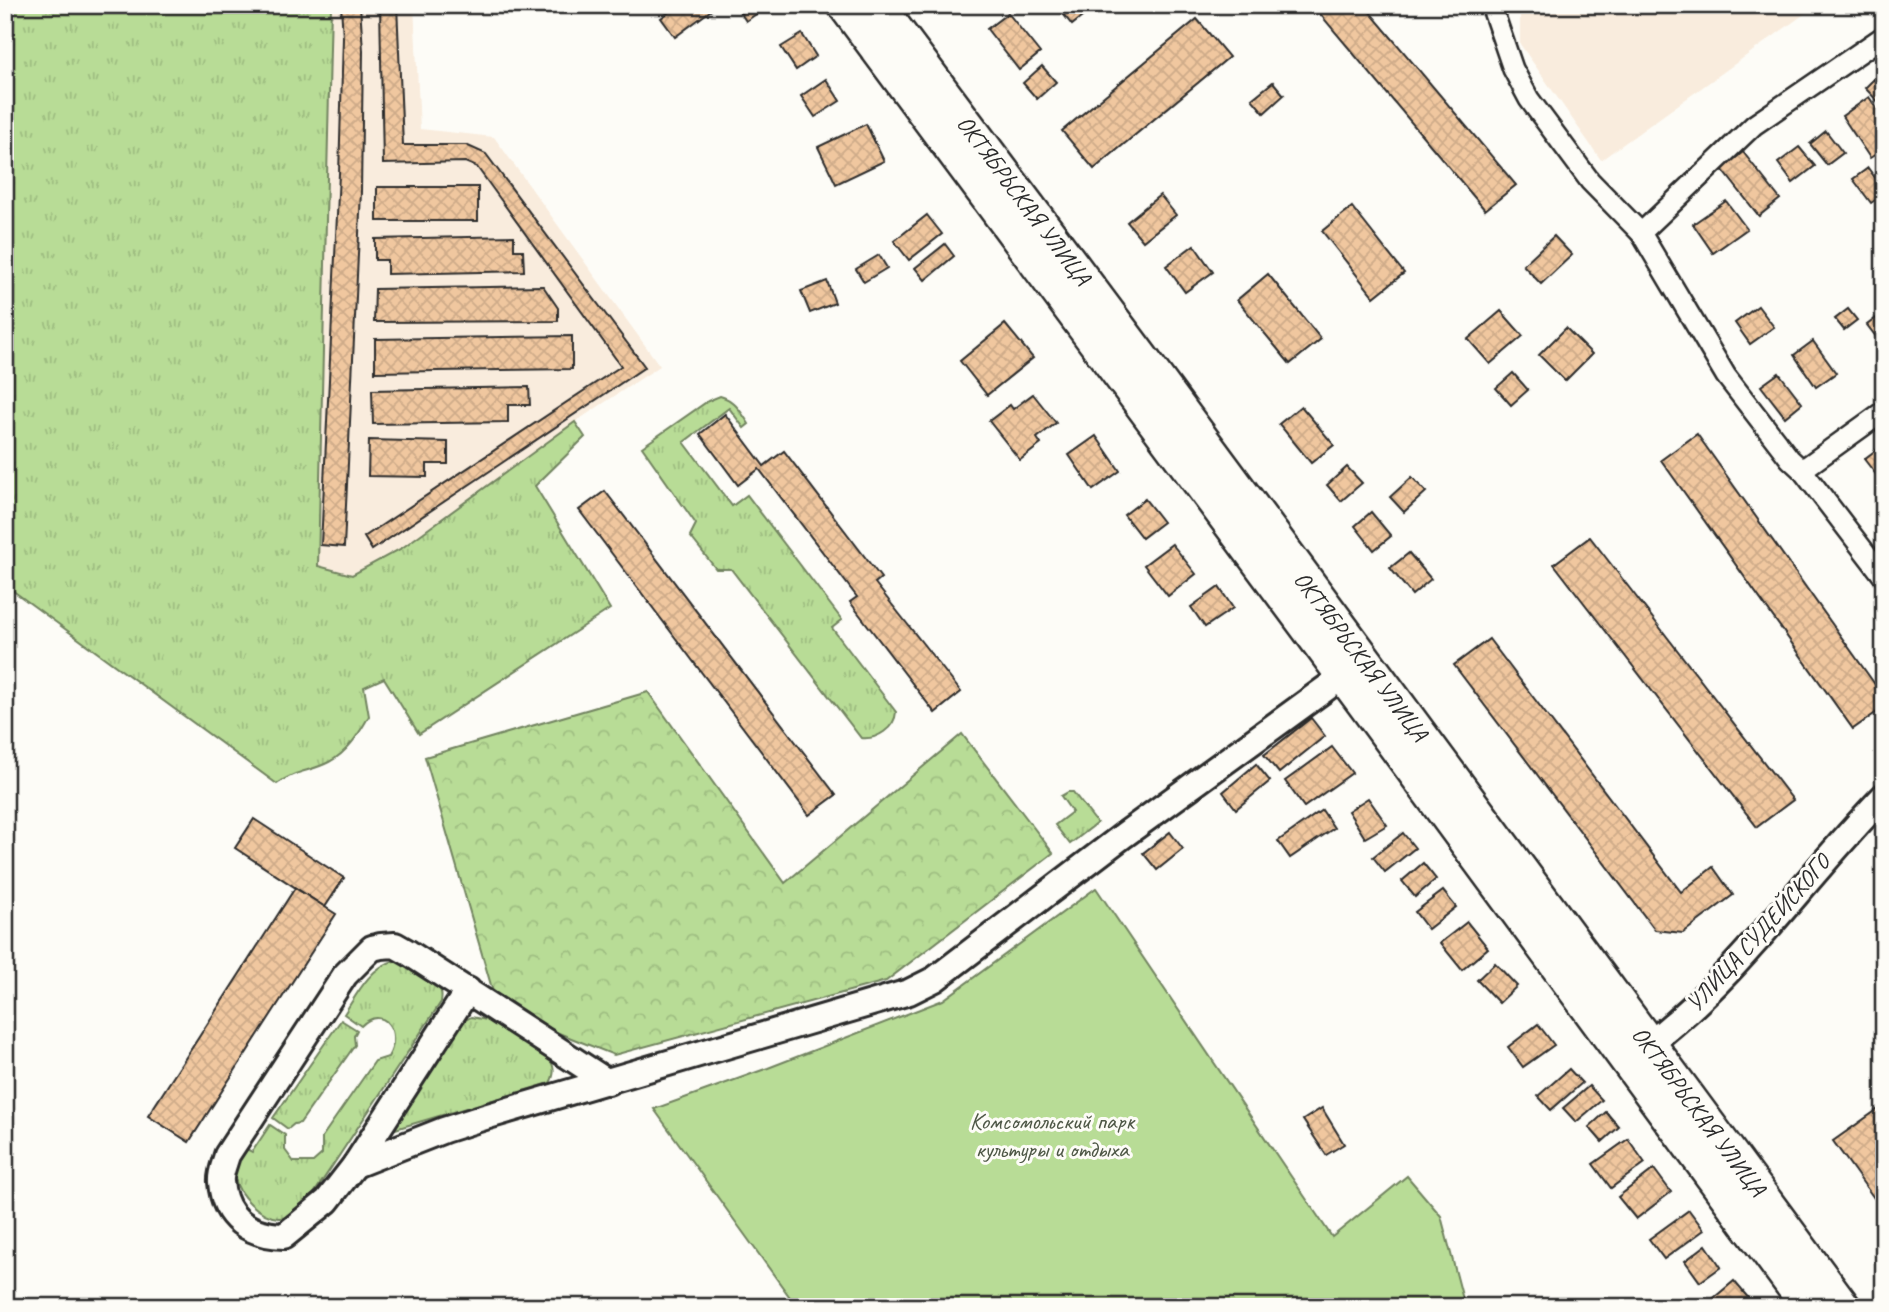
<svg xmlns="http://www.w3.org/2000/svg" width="1889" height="1312" font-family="Caveat,sans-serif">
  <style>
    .built { fill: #f9ecdd }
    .grass { fill: url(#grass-tufts); stroke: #728460; stroke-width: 2 }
    .forest { fill: url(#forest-crowns); stroke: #728460; stroke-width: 2 }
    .green { fill: #b8dc96; stroke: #728460; stroke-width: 2 }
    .building { fill: url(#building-cross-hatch); stroke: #2b2b2b; stroke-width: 2 }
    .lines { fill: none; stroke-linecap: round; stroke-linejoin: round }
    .minor-casing { stroke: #2b2b2b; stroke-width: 24 }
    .tertiary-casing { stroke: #2b2b2b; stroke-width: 30 }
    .primary-casing { stroke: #2b2b2b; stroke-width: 37 }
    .minor { stroke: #fdfcf7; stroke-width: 19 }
    .tertiary { stroke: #fdfcf7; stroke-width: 24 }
    .primary { stroke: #fdfcf7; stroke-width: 32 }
    .labels { text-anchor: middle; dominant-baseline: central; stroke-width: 6; stroke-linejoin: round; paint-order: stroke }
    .street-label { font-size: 24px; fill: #2b2b2b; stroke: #fdfcf7 }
    .park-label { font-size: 24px; fill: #4e5746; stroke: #fdfcf7 }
  </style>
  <defs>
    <pattern id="grass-tufts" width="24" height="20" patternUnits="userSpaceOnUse" patternTransform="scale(1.75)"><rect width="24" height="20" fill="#b8dc96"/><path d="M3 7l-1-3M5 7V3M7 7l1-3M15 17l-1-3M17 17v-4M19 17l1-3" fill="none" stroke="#9ebd81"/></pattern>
    <pattern id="forest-crowns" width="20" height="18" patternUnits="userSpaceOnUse" patternTransform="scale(1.75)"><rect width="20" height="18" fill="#b8dc96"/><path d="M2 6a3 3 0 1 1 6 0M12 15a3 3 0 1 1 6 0" fill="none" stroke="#9ebd81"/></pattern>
    <pattern id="building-cross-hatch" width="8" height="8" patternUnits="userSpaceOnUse" patternTransform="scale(1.75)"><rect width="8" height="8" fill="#f0c79f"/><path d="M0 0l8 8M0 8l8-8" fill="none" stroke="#ceab89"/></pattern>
  </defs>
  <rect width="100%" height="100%" fill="#fdfcf7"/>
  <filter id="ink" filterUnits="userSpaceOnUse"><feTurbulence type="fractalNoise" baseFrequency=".0143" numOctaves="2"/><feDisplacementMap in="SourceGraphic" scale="14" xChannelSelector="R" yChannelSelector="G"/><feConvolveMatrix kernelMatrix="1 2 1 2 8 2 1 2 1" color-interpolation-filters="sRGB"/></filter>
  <g filter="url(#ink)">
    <g class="built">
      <path d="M331 5H414L420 129 494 137 660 366 575 422 402 548 352 575 318 566Z"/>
      <path d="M1520 5H1817L1601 160 1520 44Z"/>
    </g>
    <g class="grass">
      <path d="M5 5H331L318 566 352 575 402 548 575 422 585 437 535 486 610 609 419 734 384 678 364 687 369 716C359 734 347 753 329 762 310 772 296 770 277 784L5 585Z"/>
      <path d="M720 396C735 400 741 412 749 424L744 428 729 408 684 442 732 506 747 495 842 620 832 628 896 712C895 728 877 740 861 738L731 569H716L690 536 696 524 642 447 708 401Z"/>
      <path d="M1068 792H1073L1097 823 1070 844 1055 825 1072 812 1061 796Z"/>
      <path d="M394 961C404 962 433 978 438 986 442 991 442 997 441 1002L307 1204C299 1211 290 1219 278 1218 260 1216 238 1196 235 1178 233 1168 239 1155 241 1146L252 1152 270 1125 285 1135V1150L294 1162H313L322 1154V1137L375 1061 388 1057C403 1032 383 1004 361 1026L344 1014C357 994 370 967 394 961Z"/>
      <path d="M471 1017 492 1021 549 1058C555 1067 555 1074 550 1083L392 1130 457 1025Z"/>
      <path d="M341 1020 357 1030 354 1036 355 1045 300 1123 294 1124 288 1129 273 1118Z"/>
    </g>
    <path class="forest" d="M648 692 785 883 962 734 1053 853 886 981 614 1055 551 1030 493 992 425 757Z"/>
    <path class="green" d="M1096 888 1332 1237 1407 1176 1441 1216 1465 1307H797L654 1109 768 1068 943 1000Z"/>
    <g class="building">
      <path d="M341 5H360L363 51 361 192 344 547 321 545 339 174 343 38Z"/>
      <path d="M380 5H397L403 145H466L486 154 645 367 372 550 364 537 621 366 477 167 465 162 383 164Z"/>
      <path d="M679 5H713L714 8 675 37 661 18Z"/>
      <path d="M735 5H754L759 12 746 21Z"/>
      <path d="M1056 5H1097L1072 25Z"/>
      <path d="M1331 5H1364L1516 185 1485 210 1320 14Z"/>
      <path d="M1008 13 1040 53 1019 70 987 29Z"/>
      <path d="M1197 19 1229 57 1094 169 1062 131Z"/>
      <path d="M802 34 816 56 796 70 781 47Z"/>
      <path d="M1042 66 1056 82 1037 99 1023 83Z"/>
      <path d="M826 79 840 101 815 117 801 96Z"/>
      <path d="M1874 79 1884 90 1883 107 1865 88Z"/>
      <path d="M1273 82 1284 95 1264 113 1252 99Z"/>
      <path d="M1869 97 1884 119V149L1870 158 1842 116Z"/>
      <path d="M866 124 884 161 836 184 818 147Z"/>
      <path d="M1826 131 1843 153 1827 165 1810 144Z"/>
      <path d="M1799 147 1815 166 1793 183 1778 163Z"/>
      <path d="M1743 152 1780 199 1759 216 1722 169Z"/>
      <path d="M1868 168 1884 190V194L1871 203 1853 179Z"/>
      <rect x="377" y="187" width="101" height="34"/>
      <path d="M1160 195 1176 215 1143 241 1127 222Z"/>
      <path d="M1726 201 1747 229 1713 253 1693 224Z"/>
      <path d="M1352 207 1404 273 1374 297 1322 231Z"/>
      <path d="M927 215 942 234 909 260 894 241Z"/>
      <path d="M514 236V250H523L524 271 387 274V260H375V239Z"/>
      <path d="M1554 236 1572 255 1541 284 1523 265Z"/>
      <path d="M945 244 954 256 925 280 915 268Z"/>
      <path d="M1194 245 1213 272 1185 292 1166 266Z"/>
      <path d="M879 255 887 268 864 282 856 269Z"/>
      <path d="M1268 274 1321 339 1290 364 1237 300Z"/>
      <path d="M827 281 835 303 810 313 801 291Z"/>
      <path d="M543 286 558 308V321L374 322 375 289Z"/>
      <path d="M1758 306 1774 327 1750 344 1735 323Z"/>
      <path d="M1848 309 1857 320 1844 330 1835 319Z"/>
      <path d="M1501 311 1523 336 1490 364 1468 339Z"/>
      <path d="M1884 312V347L1867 325Z"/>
      <path d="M1005 324 1033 358 987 395 960 361Z"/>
      <path d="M1566 328 1592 354 1565 381 1539 355Z"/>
      <path d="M572 336V369L375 372V339Z"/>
      <path d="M1813 341 1836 373 1816 387 1794 355Z"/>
      <path d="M1513 373 1528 390 1511 405 1496 388Z"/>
      <path d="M1779 373 1802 403 1785 417 1761 386Z"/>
      <path d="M529 387 530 405H508V422L373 424 372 390Z"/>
      <path d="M1033 394 1056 423 1037 438 1041 444 1020 460 989 421 1010 405 1013 409Z"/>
      <path d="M1301 406 1334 445 1311 463 1279 424Z"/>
      <path d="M725 414 764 466 784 451 881 578 875 583 961 692 935 713 850 602 857 597 759 469 738 485 700 434Z"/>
      <path d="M1697 434 1884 697V707L1853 729 1661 460Z"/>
      <path d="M1096 436 1120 471 1093 490 1069 455Z"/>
      <path d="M369 440 448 442V464H427V477L368 476Z"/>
      <path d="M1884 444V479L1881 481 1864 459Z"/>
      <path d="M1347 467 1362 483 1341 501 1327 485Z"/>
      <path d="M1412 477 1426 492 1404 512 1390 497Z"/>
      <path d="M605 491 836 795 809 815 579 510Z"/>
      <path d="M1145 499 1163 522 1142 538 1124 515Z"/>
      <path d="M1371 512 1391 536 1374 550 1355 526Z"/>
      <path d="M1590 537 1793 800 1757 827 1554 564Z"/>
      <path d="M1172 544 1196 574 1168 596 1144 565Z"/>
      <path d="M1409 553 1431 579 1412 595 1390 568Z"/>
      <path d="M1219 587 1233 608 1205 627 1191 607Z"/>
      <path d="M1489 639 1681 892 1713 867 1733 895 1683 933 1655 930 1454 665Z"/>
      <path d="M1311 718 1325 736 1279 773 1264 755Z"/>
      <path d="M1332 747 1352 773 1304 807 1285 781Z"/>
      <path d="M1256 764 1270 781 1236 809 1223 792Z"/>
      <path d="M1368 798 1387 825 1365 838 1348 811Z"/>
      <path d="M1322 810 1334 828 1290 858 1278 841Z"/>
      <path d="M254 819 344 878 325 907 235 848Z"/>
      <path d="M1170 832 1183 849 1157 870 1143 853Z"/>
      <path d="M1403 833 1415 848 1385 872 1373 857Z"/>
      <path d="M1423 863 1436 879 1415 897 1402 881Z"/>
      <path d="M295 888 336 914 189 1142 148 1116Z"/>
      <path d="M1443 891 1456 907 1428 929 1415 912Z"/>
      <path d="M1467 922 1488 948 1462 970 1440 943Z"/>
      <path d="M1495 963 1517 986 1499 1003 1477 980Z"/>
      <path d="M1538 1024 1554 1045 1523 1067 1508 1047Z"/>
      <path d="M1569 1069 1582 1083 1551 1110 1538 1096Z"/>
      <path d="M1589 1086 1602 1100 1576 1122 1563 1108Z"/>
      <path d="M1884 1105V1212L1833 1141Z"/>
      <path d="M1322 1108 1344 1144 1326 1155 1303 1120Z"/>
      <path d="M1606 1112 1619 1127 1602 1142 1589 1127Z"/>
      <path d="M1628 1139 1645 1163 1611 1188 1593 1164Z"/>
      <path d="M1654 1169 1671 1192 1636 1219 1618 1197Z"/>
      <path d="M1689 1210 1704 1230 1664 1259 1649 1239Z"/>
      <path d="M1706 1245 1721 1267 1700 1282 1685 1261Z"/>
      <path d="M1734 1281 1756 1307H1703Z"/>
    </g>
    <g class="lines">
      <defs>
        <g id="minor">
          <path d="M1491 5 1513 69 1529 99 1590 181 1641 233 1726 376 1790 459 1802 470 1884 577"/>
          <path d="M1641 233 1754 125 1884 36"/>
          <path d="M1802 470 1884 411"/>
        </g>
        <g id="tertiary">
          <path d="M468 990 355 1165 327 1201 284 1236C250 1235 224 1219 221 1182 220 1173 225 1163 227 1155L345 975 372 948 381 946 395 945 409 953 608 1082"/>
          <path d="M1649 1044C1740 974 1804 878 1884 796"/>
          <path d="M355 1165 444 1130 485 1117 909 992 935 979 1124 835 1343 676"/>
        </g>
        <g id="primary">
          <path d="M844 5 1363 703 1808 1307"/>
          <path d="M878 5 1149 367 1844 1307"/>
        </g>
      </defs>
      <use href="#minor" class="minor-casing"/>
      <use href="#tertiary" class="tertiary-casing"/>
      <use href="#primary" class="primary-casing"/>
      <use href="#minor" class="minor"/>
      <use href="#tertiary" class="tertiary"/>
      <use href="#primary" class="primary"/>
    </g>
  </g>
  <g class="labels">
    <g class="street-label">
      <text transform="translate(1024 200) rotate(53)">ОКТЯБРЬСКАЯ УЛИЦА</text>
      <text transform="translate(1361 656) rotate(53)">ОКТЯБРЬСКАЯ УЛИЦА</text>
      <text transform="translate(1758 933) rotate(-48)">УЛИЦА СУДЕЙСКОГО</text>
      <text transform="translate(1699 1111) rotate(53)">ОКТЯБРЬСКАЯ УЛИЦА</text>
    </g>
    <g class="park-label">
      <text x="1052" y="1121">Комсомольский парк<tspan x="1052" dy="28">культуры и отдыха</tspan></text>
    </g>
  </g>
  <rect width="1889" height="1312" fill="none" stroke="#fdfcf7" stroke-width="28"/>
  <rect x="14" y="14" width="1861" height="1284" fill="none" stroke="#2b2b2b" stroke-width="2.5" filter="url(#ink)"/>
</svg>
